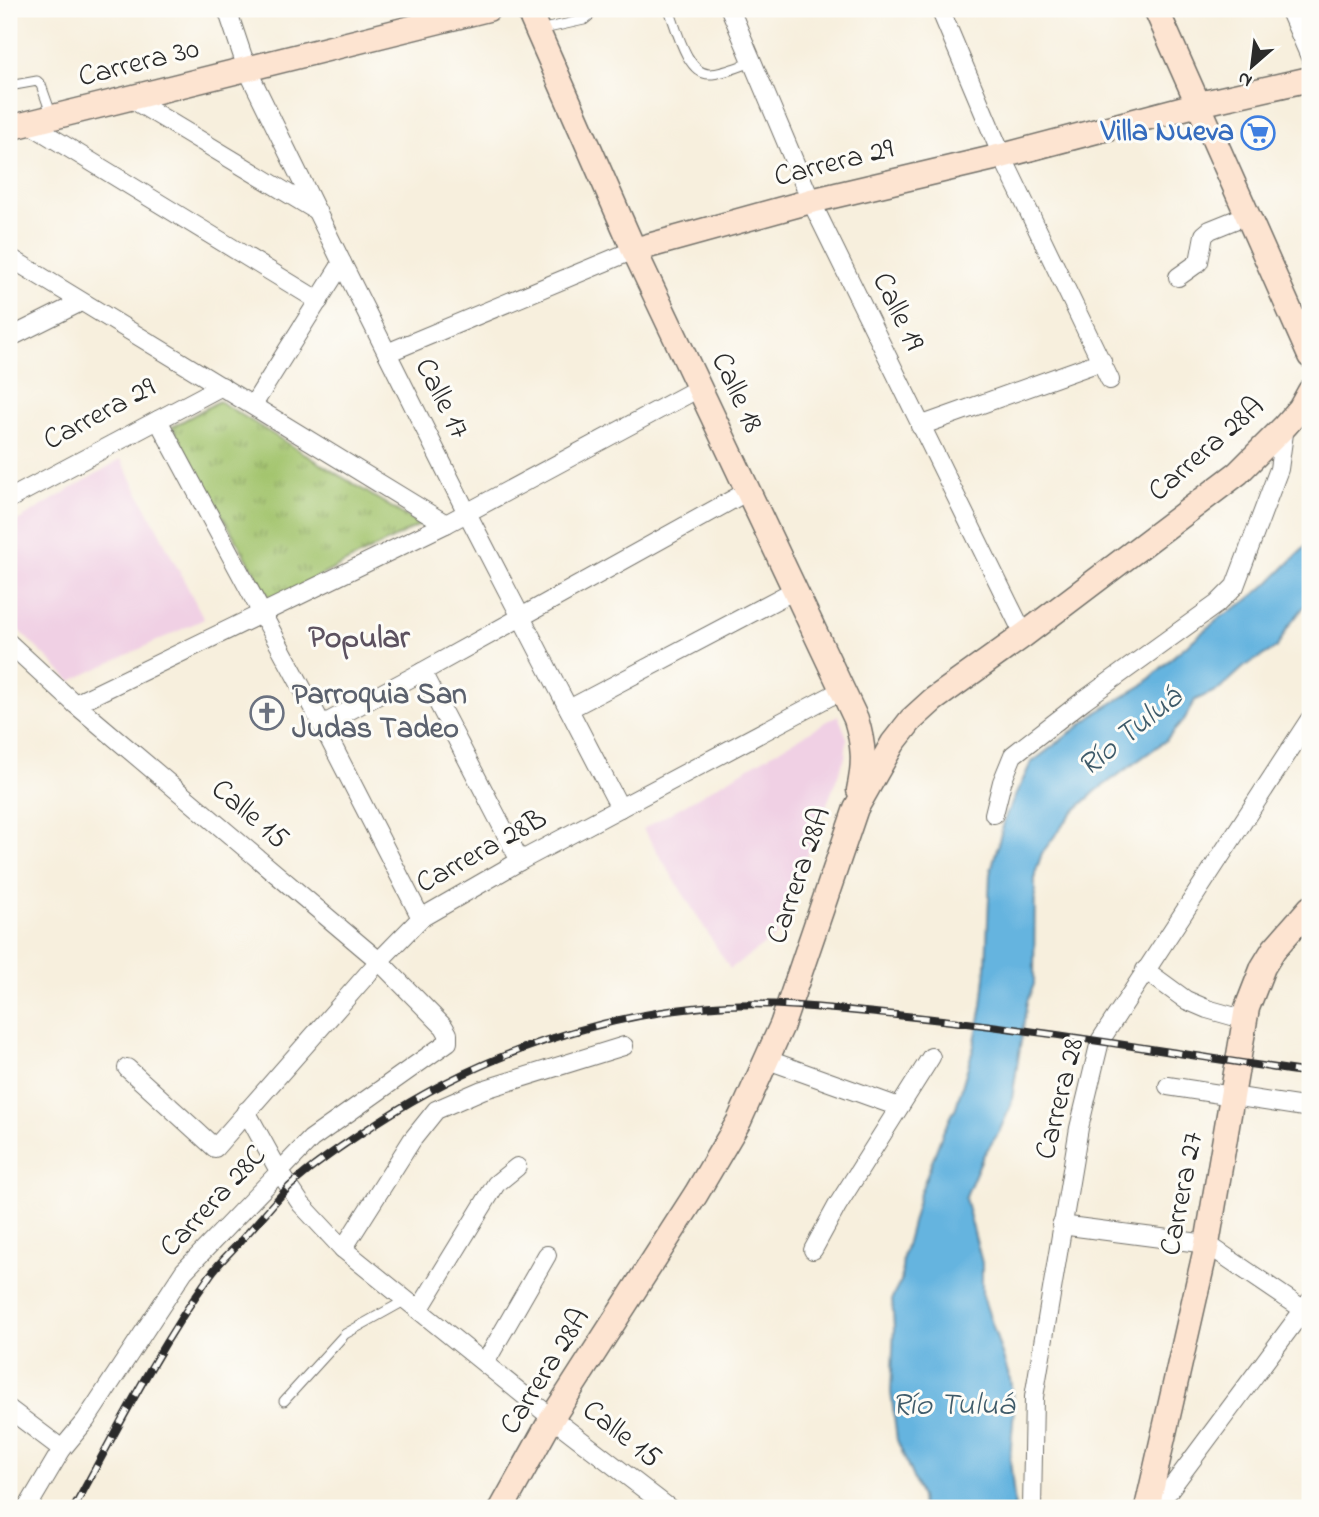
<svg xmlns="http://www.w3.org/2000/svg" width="1319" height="1517" font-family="'Indie Flower',sans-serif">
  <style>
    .built { fill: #f0d0e4 }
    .park { fill: url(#park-tufts); stroke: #67784c; stroke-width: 2 }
    .water { fill: #65b4df; stroke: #487085; stroke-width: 2 }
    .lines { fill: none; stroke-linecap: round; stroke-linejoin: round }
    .lane-casing { stroke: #727069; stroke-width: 11 }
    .street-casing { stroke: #727069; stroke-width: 20 }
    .secondary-casing { stroke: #727069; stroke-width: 27 }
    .lane { stroke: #fff; stroke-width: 9 }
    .street { stroke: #fff; stroke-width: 18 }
    .secondary { stroke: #fde4d1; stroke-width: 24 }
    .rail-casing { stroke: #2b2b2b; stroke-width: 8 }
    .rail { stroke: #fdfcf7; stroke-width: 5; stroke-dasharray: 16; stroke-linecap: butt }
    .labels { text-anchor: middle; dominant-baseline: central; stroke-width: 6; stroke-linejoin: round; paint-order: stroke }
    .street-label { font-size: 30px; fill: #2b2b2b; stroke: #fdfcf7 }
    .shop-label { font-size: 30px; font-weight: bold; fill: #366cbe; stroke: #fdfcf7; text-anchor: end }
    .worship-label { font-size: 30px; font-weight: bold; fill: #5b616d; stroke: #fdfcf7; text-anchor: start }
    .neighbourhood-label { font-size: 32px; font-weight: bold; fill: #5d5260; stroke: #fdfcf7 }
    .water-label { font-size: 32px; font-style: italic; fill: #3f5b6a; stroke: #fdfcf7 }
  </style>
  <defs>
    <pattern id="park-tufts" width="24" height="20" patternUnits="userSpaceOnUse" patternTransform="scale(1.75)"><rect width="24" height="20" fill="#a3c46d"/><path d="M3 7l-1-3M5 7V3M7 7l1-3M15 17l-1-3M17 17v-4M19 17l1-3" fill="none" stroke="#859f5a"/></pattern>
  </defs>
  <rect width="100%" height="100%" fill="#fdfcf7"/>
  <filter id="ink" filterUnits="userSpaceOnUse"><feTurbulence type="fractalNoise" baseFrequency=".0143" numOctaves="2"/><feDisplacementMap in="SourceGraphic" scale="14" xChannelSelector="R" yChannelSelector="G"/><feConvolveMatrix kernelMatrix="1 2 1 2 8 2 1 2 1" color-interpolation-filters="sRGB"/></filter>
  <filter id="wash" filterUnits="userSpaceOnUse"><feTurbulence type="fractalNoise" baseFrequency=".00686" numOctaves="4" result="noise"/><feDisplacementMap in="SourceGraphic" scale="28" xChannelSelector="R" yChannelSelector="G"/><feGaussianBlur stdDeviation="1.57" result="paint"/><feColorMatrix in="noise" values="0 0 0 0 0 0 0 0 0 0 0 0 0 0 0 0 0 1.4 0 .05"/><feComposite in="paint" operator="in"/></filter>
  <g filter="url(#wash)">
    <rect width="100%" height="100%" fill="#f7efdd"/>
    <g class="built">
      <path d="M121 459 204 619 71 681 9 621V526Z"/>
      <path d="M838 715 847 738 845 757 776 936 730 969 643 829Z"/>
    </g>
    <path class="park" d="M219 401 420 525 271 601 172 427Z"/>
    <path class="water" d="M1310 542V599L1288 627 1277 647 1244 667 1220 689 1195 700 1184 720 1165 741 1096 791 1072 813 1042 853 1035 874 1034 984 1027 1002 1011 1105 999 1132 983 1156 965 1198 982 1263V1293L1010 1379 1014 1408 1010 1459 1015 1508H922L921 1497 897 1440 891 1392 894 1328 892 1298 901 1281 903 1257 919 1196 943 1132 956 1107 974 1046 982 1006 986 967 990 874 1006 815 1031 763 1099 711 1143 685 1175 655 1221 617 1245 602 1270 582Z"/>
  </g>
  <g filter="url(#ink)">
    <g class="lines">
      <defs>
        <g id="lane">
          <path d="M669 9C676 27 687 75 710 74 723 74 740 66 752 62"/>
          <path d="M539 30 584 20 590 15 591 9"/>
          <path d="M9 86 37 81 41 85 52 116"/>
          <path d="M284 1401 345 1334 406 1300"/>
        </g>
        <g id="street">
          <path d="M227 9 247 69 342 263 467 513 620 808"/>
          <path d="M730 9 811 201 1024 635"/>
          <path d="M940 9 1002 156 1110 380"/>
          <path d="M1289 9 1310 57"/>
          <path d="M130 98 317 211"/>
          <path d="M28 123 319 301"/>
          <path d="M9 257 446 524"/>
          <path d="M1178 277 1199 262 1204 235 1210 230 1247 215"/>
          <path d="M9 338 81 302"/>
          <path d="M387 353 634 250"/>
          <path d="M253 405 342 263"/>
          <path d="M158 420 322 725 421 918"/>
          <path d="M920 426 1102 361"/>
          <path d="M9 499 222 386"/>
          <path d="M9 643 75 704 379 961 444 1027 448 1034V1042L311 1139 184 1271 86 1420 62 1449 27 1508"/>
          <path d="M422 672 520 861"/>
          <path d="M75 704 446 524 699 388"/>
          <path d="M569 709 795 590"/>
          <path d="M322 725 422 672 748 491"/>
          <path d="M994 814 1002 782 1013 755 1084 700 1217 604 1235 586 1279 469 1285 426"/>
          <path d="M1145 970 1186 1000 1207 1009 1246 1020"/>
          <path d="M768 1060 899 1107"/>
          <path d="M127 1068 215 1148 379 961 421 918 520 861 842 690"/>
          <path d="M1168 1086 1310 1108"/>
          <path d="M246 1111 279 1171 301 1204 343 1249 552 1418 669 1508"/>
          <path d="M1061 1225 1207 1244 1310 1314"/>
          <path d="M343 1249 412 1140 436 1110 482 1090 624 1046"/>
          <path d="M813 1250 837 1206 931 1057"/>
          <path d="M419 1310 496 1184 517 1167"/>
          <path d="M485 1363 547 1255"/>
          <path d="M9 1409 62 1449"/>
          <path d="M1032 1508 1034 1397 1079 1128 1100 1041 1310 719"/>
          <path d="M1156 1508 1310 1301"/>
        </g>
        <g id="secondary">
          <path d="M528 9 634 250 856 719C864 746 865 763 859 790"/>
          <path d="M1156 9 1310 356"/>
          <path d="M9 128 488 9"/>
          <path d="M634 250 811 201 1002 156 1199 104 1310 79"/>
          <path d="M502 1508 552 1418 696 1194 739 1121 782 1025 856 808 893 743 911 720 933 700 1024 635 1238 473 1285 426 1300 409 1310 391"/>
          <path d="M1147 1508 1207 1244 1247 1008 1263 967 1274 949 1310 908"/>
        </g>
      </defs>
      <use href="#lane" class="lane-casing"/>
      <use href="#street" class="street-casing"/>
      <use href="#secondary" class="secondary-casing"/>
      <use href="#lane" class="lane"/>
      <use href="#street" class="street"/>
      <use href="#secondary" class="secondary"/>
      <defs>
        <path id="rail" d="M74 1508C117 1429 158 1348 211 1274 220 1261 234 1249 245 1236 260 1220 274 1202 289 1187 315 1163 348 1142 378 1122 482 1054 604 1012 728 1005 785 1002 841 1010 896 1015 1035 1029 1172 1053 1310 1073"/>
      </defs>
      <use href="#rail" class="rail-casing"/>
      <use href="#rail" class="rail"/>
    </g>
  </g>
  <defs>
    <symbol id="supermarket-ring" viewBox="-11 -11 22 22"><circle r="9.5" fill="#fdfcf7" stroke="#3f7fe0" stroke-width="1.5"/><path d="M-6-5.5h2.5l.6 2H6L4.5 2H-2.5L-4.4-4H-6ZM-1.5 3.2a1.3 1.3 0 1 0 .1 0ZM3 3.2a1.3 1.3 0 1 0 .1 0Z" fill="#3f7fe0"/></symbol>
    <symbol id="church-ring" viewBox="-11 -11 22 22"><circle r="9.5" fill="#fdfcf7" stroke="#6b7280" stroke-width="1.5"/><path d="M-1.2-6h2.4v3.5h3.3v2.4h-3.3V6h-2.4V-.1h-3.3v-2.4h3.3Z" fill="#6b7280"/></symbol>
  </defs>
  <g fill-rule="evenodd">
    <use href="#supermarket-ring" x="1239" y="114" width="38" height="38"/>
    <use href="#church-ring" x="248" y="694" width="38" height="38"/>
  </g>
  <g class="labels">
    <g class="street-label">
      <text transform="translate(139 64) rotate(-14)">Carrera 30</text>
      <text transform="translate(834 164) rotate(-14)">Carrera 29</text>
      <text transform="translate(897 312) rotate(64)">Calle 19</text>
      <text transform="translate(736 393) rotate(65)">Calle 18</text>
      <text transform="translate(441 399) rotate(63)">Calle 17</text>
      <text transform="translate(100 415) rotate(-28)">Carrera 29</text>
      <text transform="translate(1207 450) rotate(-41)">Carrera 28A</text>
      <text transform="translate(249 815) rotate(40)">Calle 15</text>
      <text transform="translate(482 852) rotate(-29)">Carrera 28B</text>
      <text transform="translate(800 876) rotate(-71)">Carrera 28A</text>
      <text transform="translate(1061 1099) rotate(-76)">Carrera 28</text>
      <text transform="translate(1183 1194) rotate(-79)">Carrera 27</text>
      <text transform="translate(214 1202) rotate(-47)">Carrera 28C</text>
      <text transform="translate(546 1372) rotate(-58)">Carrera 28A</text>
      <text transform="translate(621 1435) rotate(38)">Calle 15</text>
    </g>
    <g class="shop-label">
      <text x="1234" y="133">Villa Nueva</text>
    </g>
    <g class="worship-label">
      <text x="292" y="696">Parroquia San<tspan x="292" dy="34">Judas Tadeo</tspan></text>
    </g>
    <g class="neighbourhood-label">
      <text x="359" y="639">Popular</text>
    </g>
    <g class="water-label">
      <text transform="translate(1131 733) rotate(-39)">Río Tuluá</text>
      <text x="953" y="1406">Río Tuluá</text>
    </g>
  </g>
  <rect width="1319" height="1517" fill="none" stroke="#fdfcf7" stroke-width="35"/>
  <g transform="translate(1252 66) rotate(208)" stroke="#fdfcf7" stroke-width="5" paint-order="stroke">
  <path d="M0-5L12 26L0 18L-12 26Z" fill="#2b2b2b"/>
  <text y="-10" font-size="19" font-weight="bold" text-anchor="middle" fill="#2b2b2b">N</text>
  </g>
</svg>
